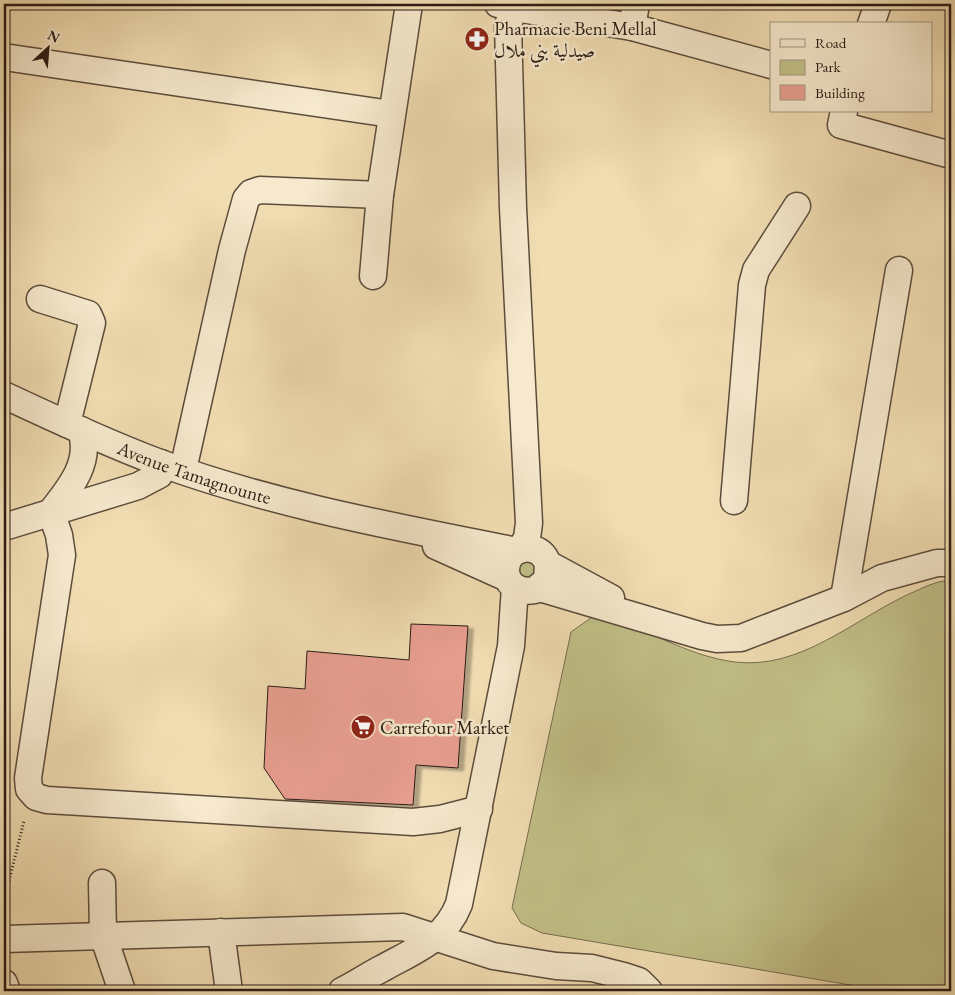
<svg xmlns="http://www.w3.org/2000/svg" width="955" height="995" font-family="'EB Garamond',Amiri,serif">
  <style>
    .green { fill: #c1bf87; stroke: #766d4e }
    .building { fill: #e99f91; stroke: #2a1b14; filter: url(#shadow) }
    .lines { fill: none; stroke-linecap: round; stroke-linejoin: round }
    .minor-casing { stroke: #5c4c3c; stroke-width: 29 }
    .path { stroke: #2a1b14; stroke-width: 3; stroke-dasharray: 1 2.5; stroke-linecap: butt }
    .minor { stroke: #f6e9cd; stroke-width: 26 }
    .labels { text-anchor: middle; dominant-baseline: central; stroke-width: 5; stroke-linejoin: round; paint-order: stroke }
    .poi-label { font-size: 19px; fill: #2a1b14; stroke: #f6e9cd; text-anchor: start }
    .street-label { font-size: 19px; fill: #2a1b14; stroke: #f6e9cd }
  </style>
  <defs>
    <filter id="shadow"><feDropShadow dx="5.5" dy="3" stdDeviation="1" flood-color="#0004"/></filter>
  </defs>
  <rect width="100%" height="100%" fill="#f1ddb2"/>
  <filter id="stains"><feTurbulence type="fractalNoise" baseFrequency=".004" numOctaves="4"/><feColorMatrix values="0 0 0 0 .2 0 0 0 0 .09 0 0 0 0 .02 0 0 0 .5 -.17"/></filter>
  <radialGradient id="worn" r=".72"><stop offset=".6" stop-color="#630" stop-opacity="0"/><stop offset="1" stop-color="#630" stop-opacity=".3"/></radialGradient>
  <g class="green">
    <path d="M523 555 542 568 526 584 514 564Z"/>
    <path d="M951 580V991H886L542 933 521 923 512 908 571 632 595 615C643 625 685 656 735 662 800 670 853 620 909 594 923 588 935 581 951 580Z"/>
  </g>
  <path class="building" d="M411 624 468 626 458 768 416 765 413 805 285 799 264 768 268 686 305 689 307 651 409 660Z"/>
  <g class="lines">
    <defs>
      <g id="minor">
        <path d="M498 4 514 8 508 25 513 208 529 523 527 538 520 550"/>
        <path d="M516 4 514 8 632 27 771 65"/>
        <path d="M871 24 878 4"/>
        <path d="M632 27 636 4"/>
        <path d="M4 57 391 114"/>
        <path d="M844 111 841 125 951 155"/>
        <path d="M373 276 380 195 409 4"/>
        <path d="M40 299 88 314 92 323 67 424"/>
        <path id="s1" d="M4 395C55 419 107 443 160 463 275 505 397 527 517 551"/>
        <path d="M183 470 232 250 246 199 251 193 260 190 380 195"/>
        <path d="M734 501 752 285 756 270 797 206"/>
        <path d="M51 512 59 535 62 555 28 778 29 789 36 797 47 800 413 822 440 819 479 809"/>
        <path d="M51 512C70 488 92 462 81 430"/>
        <path d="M4 527 138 486 159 475 161 463"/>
        <path d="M436 546 507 578"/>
        <path d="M548 564 547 580 535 590C495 597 499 543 531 549 540 550 545 556 548 564L611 598"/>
        <path d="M540 588 702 636 717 639 741 638 844 598 882 578 937 563H951"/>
        <path d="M844 598 899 270"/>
        <path d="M102 883 103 935 122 991"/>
        <path d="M221 932 229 991"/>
        <path d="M4 939 403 927 493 956 556 966 592 968 624 976 639 981 649 991"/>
        <path d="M4 983 7 991"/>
        <path d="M342 991C356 984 369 975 383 968 415 950 445 940 459 904L511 646 515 587"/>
      </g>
    </defs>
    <use href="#minor" class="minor-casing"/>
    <path class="path" d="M4 901 24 821"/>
    <use href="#minor" class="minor"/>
  </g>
  <defs>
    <symbol id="pharmacy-disc" viewBox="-11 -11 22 22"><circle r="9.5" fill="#8f2418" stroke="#f6e9cd"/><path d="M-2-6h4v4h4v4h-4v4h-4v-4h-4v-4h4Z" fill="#fff"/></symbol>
    <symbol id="supermarket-disc" viewBox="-11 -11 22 22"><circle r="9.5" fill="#8f2418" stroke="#f6e9cd"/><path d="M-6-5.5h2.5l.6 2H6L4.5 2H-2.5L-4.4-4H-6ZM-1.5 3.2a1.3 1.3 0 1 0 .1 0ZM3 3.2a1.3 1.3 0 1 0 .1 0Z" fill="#fff"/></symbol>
  </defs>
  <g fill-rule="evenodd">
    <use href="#pharmacy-disc" x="463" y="25" width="28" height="28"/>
    <use href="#supermarket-disc" x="349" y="713" width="28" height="28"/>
  </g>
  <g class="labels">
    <g class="poi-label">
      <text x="494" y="28">Pharmacie Beni Mellal<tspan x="494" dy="22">صيدلية بني ملال</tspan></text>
      <text x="380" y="727">Carrefour Market</text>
    </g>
    <g class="street-label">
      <text stroke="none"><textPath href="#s1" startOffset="206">Avenue Tamagnounte</textPath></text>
    </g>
  </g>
  <rect width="955" height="995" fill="none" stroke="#f1ddb2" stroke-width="20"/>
  <rect x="5" y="5" width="945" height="985" fill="none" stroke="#2a1b14" stroke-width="2.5"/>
  <rect x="10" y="10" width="935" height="975" fill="none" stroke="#2a1b14"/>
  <rect x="770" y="22" width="162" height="90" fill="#f6e9cd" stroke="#a49783"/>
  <rect x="780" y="39" width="25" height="8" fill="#f6e9cd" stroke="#a49783"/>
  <text x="815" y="48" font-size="15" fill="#2a1b14">Road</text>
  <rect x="780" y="60" width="25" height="15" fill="#c1bf87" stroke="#a49783"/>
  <text x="815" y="72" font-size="15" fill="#2a1b14">Park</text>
  <rect x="780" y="85" width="25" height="15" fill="#e99f91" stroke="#a49783"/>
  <text x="815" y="98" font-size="15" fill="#2a1b14">Building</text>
  <g transform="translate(48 48) rotate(26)" stroke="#f6e9cd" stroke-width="4" paint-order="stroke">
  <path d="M0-4L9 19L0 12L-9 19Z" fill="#2a1b14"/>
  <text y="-8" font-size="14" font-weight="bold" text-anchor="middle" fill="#2a1b14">N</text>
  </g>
  <rect width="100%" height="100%" filter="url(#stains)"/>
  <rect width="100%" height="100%" fill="url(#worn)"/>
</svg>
